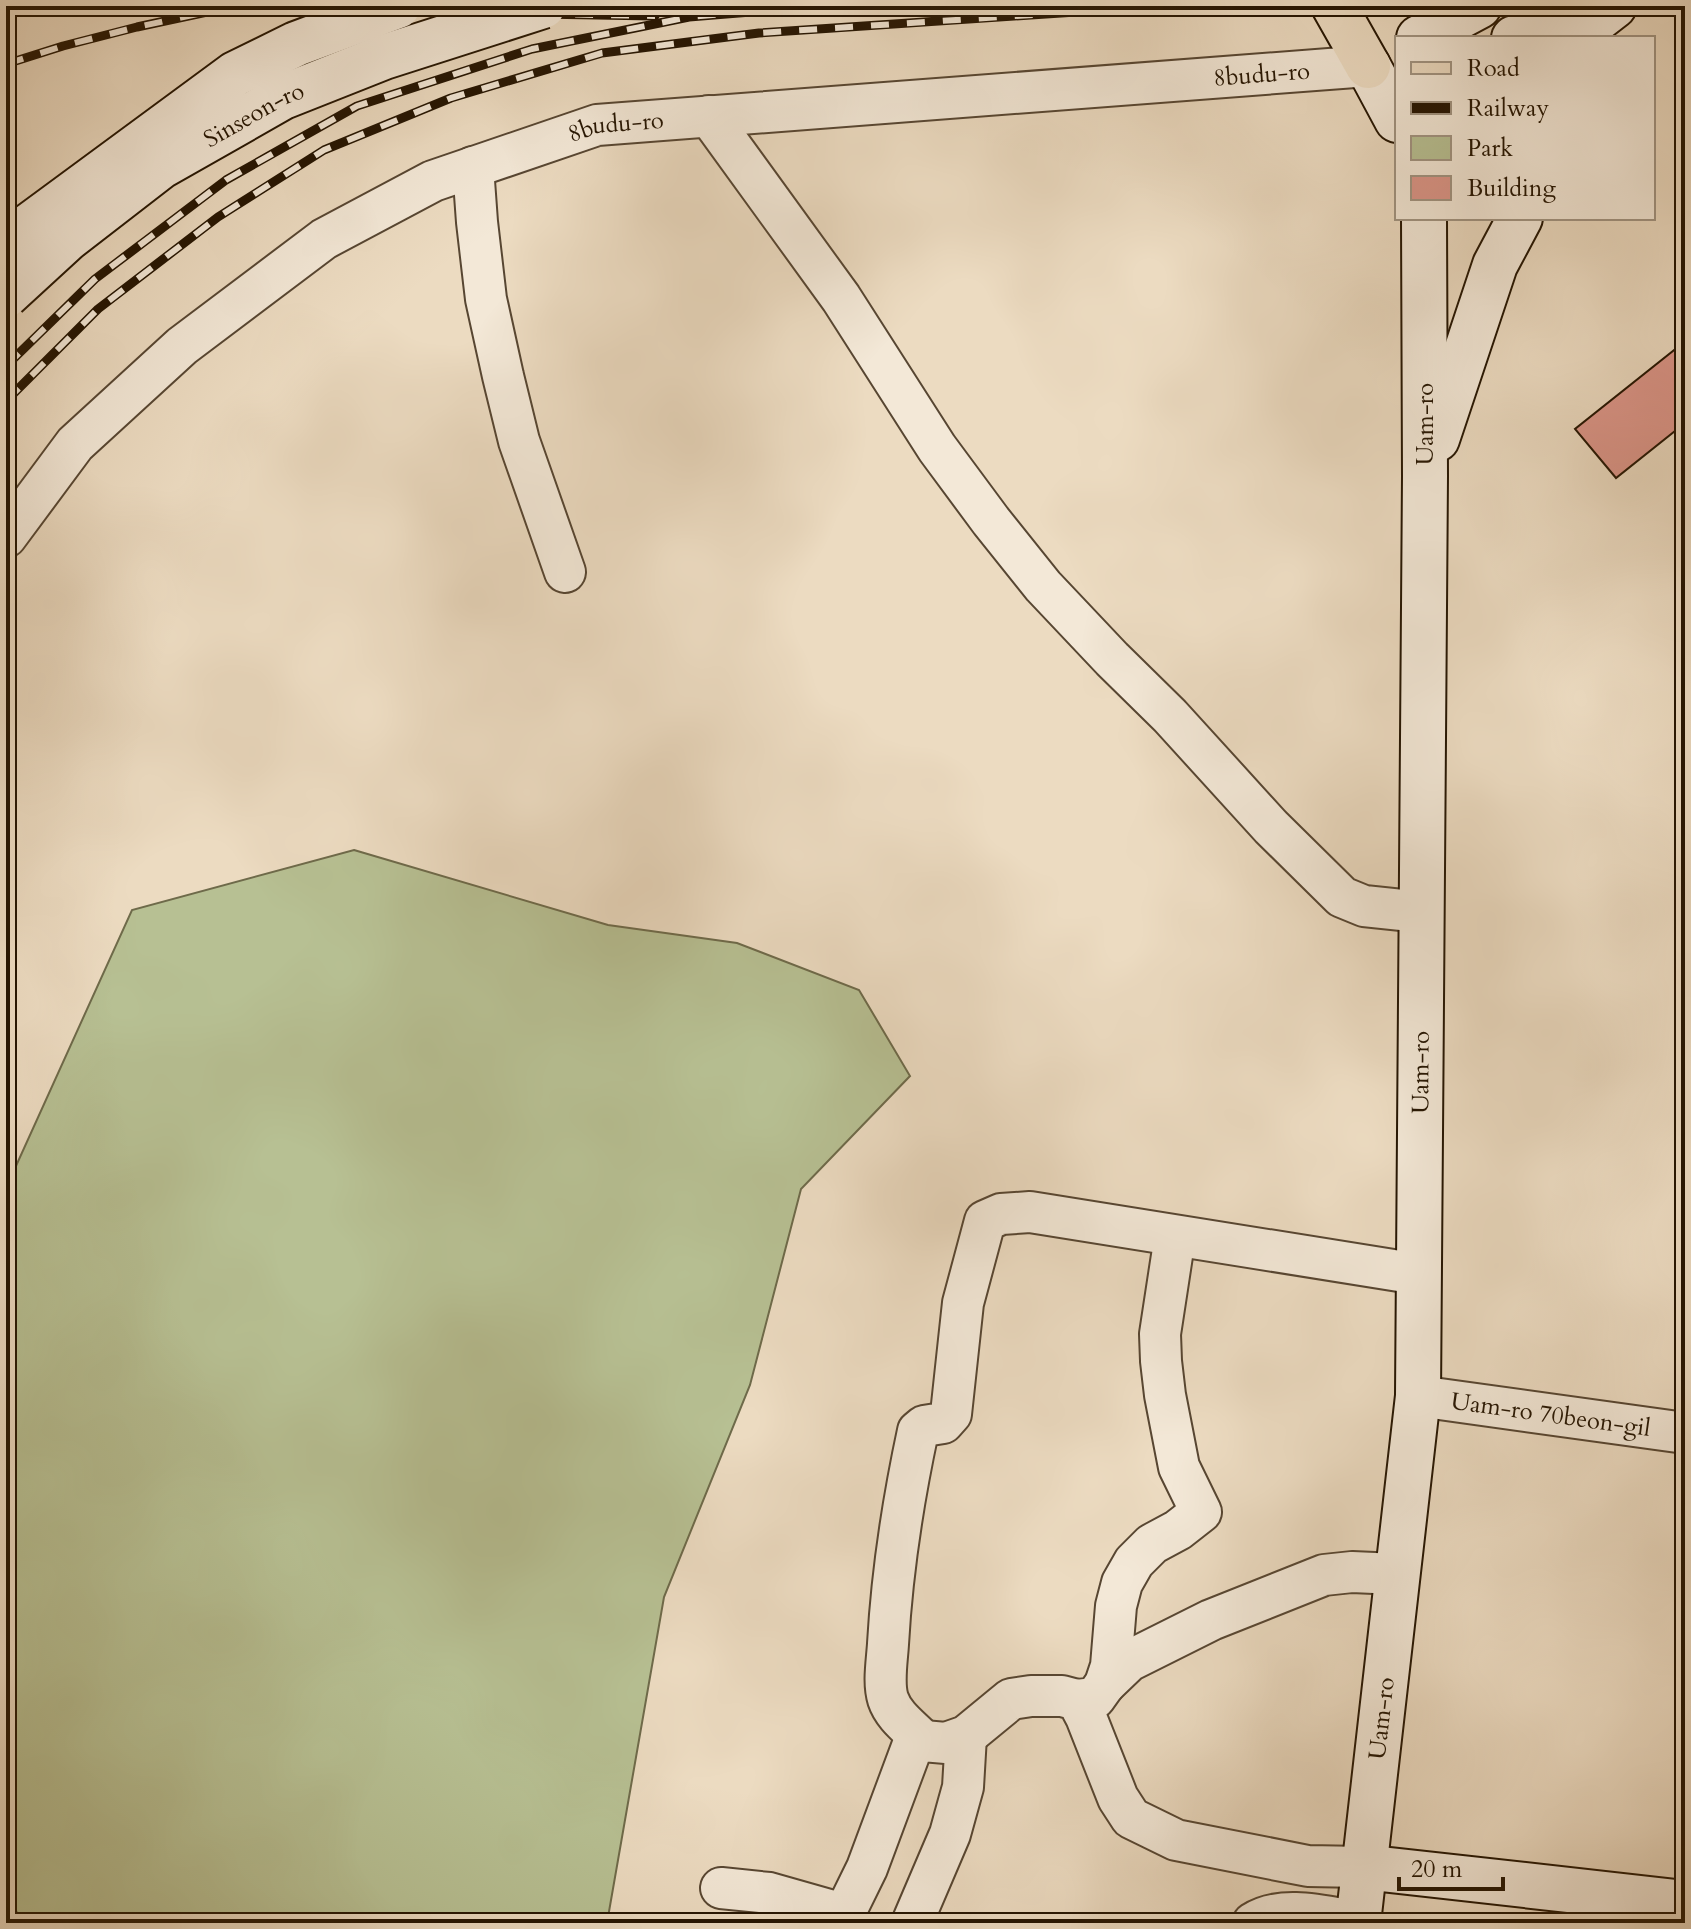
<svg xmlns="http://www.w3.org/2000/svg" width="1691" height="1929" font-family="Cardo,serif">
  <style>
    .green { fill: #b7c093; stroke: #6e6a4a; stroke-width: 2 }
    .building { fill: #dc968a; stroke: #251502; stroke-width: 2 }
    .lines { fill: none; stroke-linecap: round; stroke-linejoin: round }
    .street-casing { stroke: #574632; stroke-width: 44 }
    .secondary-casing { stroke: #251502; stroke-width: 48 }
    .primary-casing { stroke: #251502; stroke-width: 48 }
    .street { stroke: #f3e8d7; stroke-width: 40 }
    .secondary { stroke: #f3e8d7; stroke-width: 44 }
    .primary { stroke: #ecdbc1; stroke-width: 44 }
    .rail-casing { stroke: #251502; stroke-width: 9 }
    .rail { stroke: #f3e8d7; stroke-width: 6; stroke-dasharray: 18; stroke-linecap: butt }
    .secondary-bridge-casing { stroke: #251502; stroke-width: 48; stroke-linecap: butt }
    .secondary-bridge { stroke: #f3e8d7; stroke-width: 44 }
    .labels { text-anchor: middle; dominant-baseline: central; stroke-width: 6; stroke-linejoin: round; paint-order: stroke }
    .street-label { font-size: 24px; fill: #251502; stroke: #f3e8d7 }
  </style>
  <rect width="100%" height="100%" fill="#ecdbc1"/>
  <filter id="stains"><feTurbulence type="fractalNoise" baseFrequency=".0025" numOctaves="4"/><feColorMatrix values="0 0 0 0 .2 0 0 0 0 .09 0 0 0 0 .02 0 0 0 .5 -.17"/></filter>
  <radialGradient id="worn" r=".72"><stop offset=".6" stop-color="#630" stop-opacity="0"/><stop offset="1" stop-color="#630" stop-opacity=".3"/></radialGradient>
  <path class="green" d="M354 850 608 925 737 943 859 990 910 1076 801 1189 750 1385 664 1597 607 1923H22L6 1890V1188L132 910Z"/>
  <path class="building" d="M1683 343 1685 346V423L1616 478 1575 429Z"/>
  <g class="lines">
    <defs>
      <g id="street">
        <path d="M709 116 841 298 937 448 991 521 1043 586 1112 659 1170 716 1271 827 1342 897 1364 906 1421 912"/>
        <path d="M473 167 477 222 486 299 503 376 519 441 565 572"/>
        <path id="s1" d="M6 537 75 444 182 346 324 239 433 181 597 125 1368 66"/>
        <path id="s2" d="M1418 1396 1685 1433"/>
        <path d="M1105 1684 1129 1661 1211 1620 1324 1575 1352 1572 1397 1574"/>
        <path d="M1077 1700 1095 1698 1105 1684 1111 1666 1116 1606 1122 1583 1134 1562 1152 1544 1178 1530 1201 1512 1179 1467 1165 1395 1161 1361 1160 1334 1175 1236"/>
        <path d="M923 1741C911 1728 894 1717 888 1699 883 1683 887 1661 888 1644 892 1572 903 1501 918 1431L924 1426 943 1423 951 1414 963 1303 985 1221 1001 1214 1030 1212 1418 1274"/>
        <path d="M721 1888 769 1893 843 1914"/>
        <path d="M840 1923 867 1868 912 1747 923 1741 946 1743 966 1736 1011 1699 1031 1696H1062L1077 1700 1086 1717 1118 1798 1131 1818 1176 1840 1308 1866 1363 1867"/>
        <path d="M912 1923 950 1834 963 1787 966 1736"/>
        <path d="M1253 1923C1282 1904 1327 1917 1358 1922"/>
      </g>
      <g id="secondary">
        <path d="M1419 38 1479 6"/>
        <path d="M1514 38 1592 23 1614 6"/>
        <path d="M1368 66 1397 120"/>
        <path d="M1437 439 1495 265 1520 218"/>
        <path d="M1363 1867 1685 1903"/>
        <path id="s3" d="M1358 1923 1418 1396 1425 476 1424 218"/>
      </g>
      <path id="primary" d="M1334 6 1368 66"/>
    </defs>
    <use href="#street" class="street-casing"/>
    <use href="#secondary" class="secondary-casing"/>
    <use href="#primary" class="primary-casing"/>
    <use href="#street" class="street"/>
    <use href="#secondary" class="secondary"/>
    <use href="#primary" class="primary"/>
    <defs>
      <g id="rail">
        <path d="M6 64 63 46 137 27 207 12 257 9 655 16"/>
        <path d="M6 366 95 279 226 180 357 106 532 49 689 17 825 6"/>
        <path d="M6 401 98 309 218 217 324 150 451 98 602 53 759 33 1167 6"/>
      </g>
    </defs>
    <use href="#rail" class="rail-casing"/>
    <use href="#rail" class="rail"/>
    <defs>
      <g id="secondary-bridge">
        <path d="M6 248 26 228 235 74 296 44 398 6"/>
        <path id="s4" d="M6 295 67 239 160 167 283 97 384 57 543 6"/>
      </g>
    </defs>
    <use href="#secondary-bridge" class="secondary-bridge-casing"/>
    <use href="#secondary-bridge" class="secondary-bridge"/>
  </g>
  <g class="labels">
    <g class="street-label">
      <text stroke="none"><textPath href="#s1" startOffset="1402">8budu-ro</textPath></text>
      <text stroke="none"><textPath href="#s4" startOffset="308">Sinseon-ro</textPath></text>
      <text stroke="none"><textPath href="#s1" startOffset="754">8budu-ro</textPath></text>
      <text transform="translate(1425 424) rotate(-90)">Uam-ro</text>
      <text stroke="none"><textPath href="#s3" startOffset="854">Uam-ro</textPath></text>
      <text stroke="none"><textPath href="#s2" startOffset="134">Uam-ro 70beon-gil</textPath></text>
      <text stroke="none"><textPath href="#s3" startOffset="206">Uam-ro</textPath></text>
    </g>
  </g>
  <rect width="1691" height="1929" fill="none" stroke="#ecdbc1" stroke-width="32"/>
  <rect x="8" y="8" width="1675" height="1913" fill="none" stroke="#251502" stroke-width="4"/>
  <rect x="16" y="16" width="1659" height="1897" fill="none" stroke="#251502" stroke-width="2"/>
  <rect x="1395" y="36" width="260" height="184" fill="#f3e8d7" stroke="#a19482" stroke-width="2"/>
  <rect x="1411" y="62" width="40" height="12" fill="#ecdbc1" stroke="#a19482" stroke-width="2"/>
  <text x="1467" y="76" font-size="24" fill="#251502">Road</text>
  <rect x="1411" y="102" width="40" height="12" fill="#251502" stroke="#a19482" stroke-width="2"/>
  <text x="1467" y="116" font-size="24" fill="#251502">Railway</text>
  <rect x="1411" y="136" width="40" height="24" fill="#b7c093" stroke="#a19482" stroke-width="2"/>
  <text x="1467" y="156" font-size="24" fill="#251502">Park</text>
  <rect x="1411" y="176" width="40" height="24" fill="#dc968a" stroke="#a19482" stroke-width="2"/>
  <text x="1467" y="196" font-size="24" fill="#251502">Building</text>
  <path d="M1399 1877v12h104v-12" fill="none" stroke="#251502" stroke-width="4"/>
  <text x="1411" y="1877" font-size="24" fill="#251502" stroke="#f3e8d7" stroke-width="6" paint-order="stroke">20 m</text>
  <rect width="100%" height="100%" filter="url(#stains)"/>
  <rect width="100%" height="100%" fill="url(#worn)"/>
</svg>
